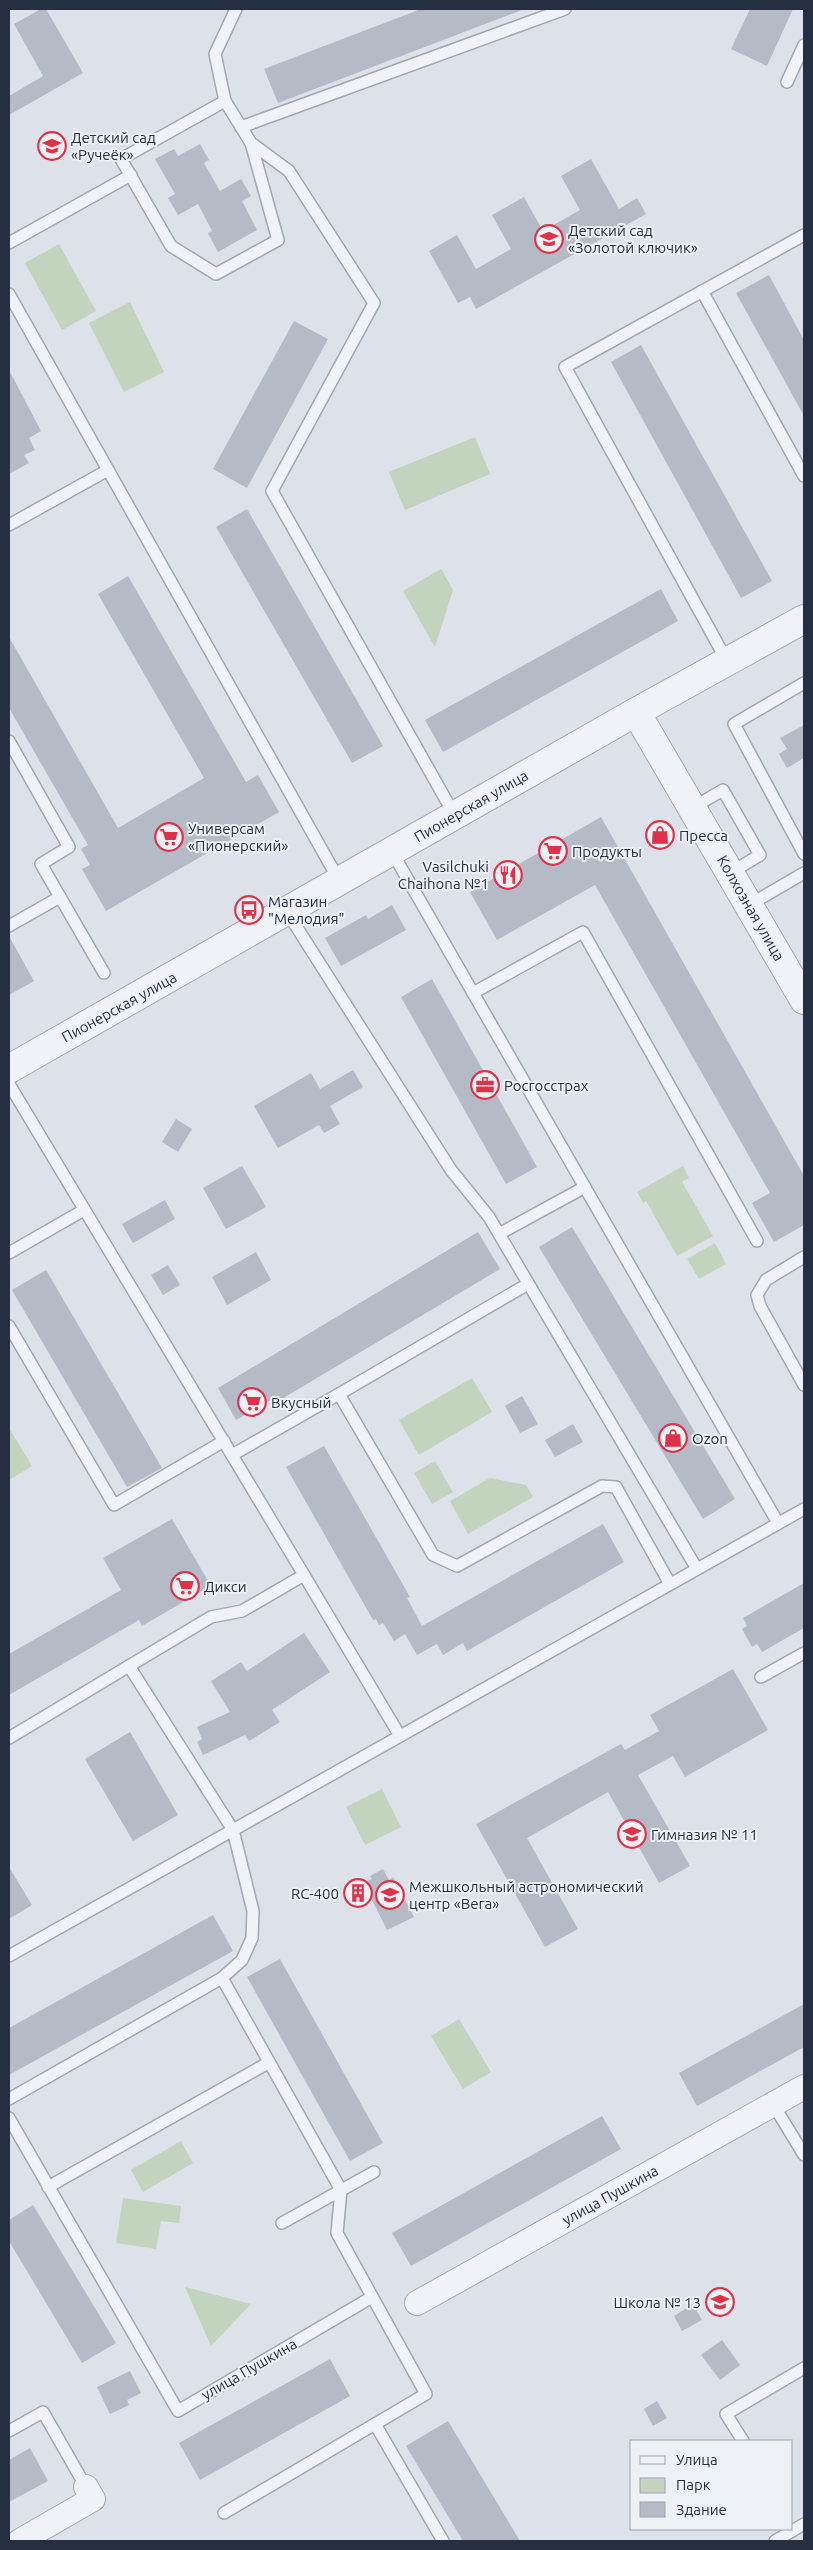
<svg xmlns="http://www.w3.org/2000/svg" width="813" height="2550" font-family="Ubuntu,sans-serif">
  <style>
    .green { fill: #c2d4bd }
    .building { fill: #b4bac6 }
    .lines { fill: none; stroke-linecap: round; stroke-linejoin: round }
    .service-casing { stroke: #a2a8b3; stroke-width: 14 }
    .minor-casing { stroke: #a2a8b3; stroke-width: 26 }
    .tertiary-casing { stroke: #a2a8b3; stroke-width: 30 }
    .service { stroke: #f0f2f7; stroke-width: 11 }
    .minor { stroke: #f0f2f7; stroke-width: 24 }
    .tertiary { stroke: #f0f2f7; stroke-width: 28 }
    .labels { text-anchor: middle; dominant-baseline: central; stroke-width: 4; stroke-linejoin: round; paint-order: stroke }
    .poi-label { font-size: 15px; fill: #252f41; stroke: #edf1f6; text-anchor: start }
    .street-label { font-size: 15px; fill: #252f41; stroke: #edf1f6 }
  </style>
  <rect width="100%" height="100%" fill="#dde1e9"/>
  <g class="green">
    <path d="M59 244 96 311 62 330 25 263Z"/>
    <path d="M130 302 164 372 124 392 89 323Z"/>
    <path d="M475 437 490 474 405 510 389 472Z"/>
    <path d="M441 569 453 590 435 647 403 591Z"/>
    <path d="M683 1166 689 1178 682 1182 713 1236 677 1256 646 1201 643 1203 637 1192Z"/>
    <path d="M715 1243 726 1264 699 1279 687 1259Z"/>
    <path d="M472 1378 492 1412 419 1455 399 1420Z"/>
    <path d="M9 1428 32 1466 9 1480Z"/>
    <path d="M435 1461 453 1492 432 1504 414 1473Z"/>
    <path d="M490 1478 526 1485 533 1497 468 1534 450 1501Z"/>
    <path d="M382 1789 401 1827 365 1845 346 1807Z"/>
    <path d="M459 2019 491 2072 463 2089 431 2036Z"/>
    <path d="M181 2141 193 2163 143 2192 131 2170Z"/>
    <path d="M123 2198 181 2206 179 2223 161 2221 156 2249 116 2243Z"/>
    <path d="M185 2287 251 2304 211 2346Z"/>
  </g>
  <g class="building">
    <path d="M41 9H46L83 73 9 115V96L43 76 14 24Z"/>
    <path d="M421 9 522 10 278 103 264 69Z"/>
    <path d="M750 9H793L767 66 731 49Z"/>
    <path d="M200 144 209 160 204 163 220 191 241 179 251 196 242 201 257 230 218 252 208 233 212 231 198 204 178 215 168 198 175 194 155 159 174 149 178 156Z"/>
    <path d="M591 159 619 209 637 198 646 214 476 309 470 297 458 303 429 251 457 235 476 269 511 249 492 215 524 197 543 231 580 210 561 176Z"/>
    <path d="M769 275 804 340V416L736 293Z"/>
    <path d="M294 321 328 339 247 488 213 469Z"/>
    <path d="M641 345 772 581 741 598 611 362Z"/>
    <path d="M9 370 41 431 29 438 35 450 24 455 29 463 9 474Z"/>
    <path d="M247 509 383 746 352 763 216 527Z"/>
    <path d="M128 576 246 782 258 775 279 812 106 911 82 869 90 865 81 849 88 845 9 708V637L118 828 204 778 98 594Z"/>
    <path d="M661 589 678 621 443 752 425 720Z"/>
    <path d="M804 725V758L787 768 779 754 787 749 780 738Z"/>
    <path d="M601 817 804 1176V1225L774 1242 752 1203 770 1193 595 885 497 940 470 892Z"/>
    <path d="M392 905 406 930 341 966 325 938 366 915 368 919Z"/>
    <path d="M9 936 34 981 9 995Z"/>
    <path d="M432 979 537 1167 506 1184 401 997Z"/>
    <path d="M353 1070 363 1087 330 1106 340 1124 324 1133 319 1125 278 1148 254 1106 311 1073 320 1089Z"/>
    <path d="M176 1119 192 1129 178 1152 162 1142Z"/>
    <path d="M242 1166 266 1207 226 1229 203 1188Z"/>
    <path d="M165 1200 175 1219 133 1243 122 1224Z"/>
    <path d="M572 1227 735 1499 703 1519 539 1247Z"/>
    <path d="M478 1232 500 1269 280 1400 278 1396 236 1420 218 1388Z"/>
    <path d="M256 1252 271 1280 227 1305 212 1277Z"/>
    <path d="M168 1265 180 1285 163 1295 151 1275Z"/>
    <path d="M46 1270 162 1468 127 1487 12 1290Z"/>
    <path d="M522 1396 538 1424 520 1433 505 1406Z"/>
    <path d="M573 1424 583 1442 555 1457 545 1440Z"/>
    <path d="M324 1446 410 1597 407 1598 422 1626 603 1524 624 1562 467 1651 463 1643 443 1655 437 1644 417 1655 405 1634 394 1641 383 1623 379 1625 376 1619 373 1620 286 1467Z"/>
    <path d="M172 1519 211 1586 142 1626 139 1620 9 1695V1654L121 1590 103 1558Z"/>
    <path d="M804 1583V1628L762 1652 757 1644 752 1647 742 1629 747 1626 743 1618Z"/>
    <path d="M304 1633 330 1672 272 1710 280 1722 249 1741 245 1735 203 1755 197 1742 202 1739 197 1727 230 1712 211 1681 241 1662 247 1671Z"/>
    <path d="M733 1669 768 1730 685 1777 673 1756 638 1775 690 1866 659 1883 608 1792 527 1838 578 1929 545 1947 476 1824 621 1744 625 1750 659 1731 650 1715Z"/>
    <path d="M130 1732 178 1815 133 1841 85 1759Z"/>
    <path d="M9 1867 32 1905 9 1919Z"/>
    <path d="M383 1869 389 1880 393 1877 414 1917 387 1930 370 1896 357 1900 353 1899 350 1892 351 1888 372 1879 370 1876Z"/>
    <path d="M213 1915 233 1951 9 2075V2028Z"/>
    <path d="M280 1959 383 2143 350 2161 247 1977Z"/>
    <path d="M804 2004V2047L697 2106 679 2073Z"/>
    <path d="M602 2116 621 2149 411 2266 392 2233Z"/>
    <path d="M33 2205 116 2343 82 2363 9 2241V2220Z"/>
    <path d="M693 2304 702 2320 682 2331 674 2316Z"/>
    <path d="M722 2340 740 2365 720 2380 701 2355Z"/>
    <path d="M330 2359 350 2396 200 2480 179 2443Z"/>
    <path d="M130 2371 141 2393 127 2400 129 2405 110 2414 97 2387Z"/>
    <path d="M657 2401 667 2418 653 2426 644 2409Z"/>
    <path d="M448 2421 520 2541H463L406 2446Z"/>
    <path d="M30 2448 48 2481 9 2502V2460Z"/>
  </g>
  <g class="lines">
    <defs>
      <g id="service">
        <path d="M787 82 804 45"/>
        <path d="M225 101 215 54 236 9"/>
        <path d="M241 127 565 9"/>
        <path d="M251 143 278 240 216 274 171 246 121 159 225 101 251 143 289 171 374 303 272 491 455 816"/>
        <path d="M9 243 131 175"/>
        <path d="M702 291 804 476"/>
        <path d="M9 294 340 882"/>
        <path d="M9 525 108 470"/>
        <path d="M727 661 565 367 804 235"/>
        <path d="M804 683 734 724 804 854"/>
        <path d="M9 741 69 847 41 864 104 973"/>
        <path d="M692 808 723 790 760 855 730 873"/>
        <path d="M392 852 778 1523"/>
        <path d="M749 905 804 873"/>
        <path d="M287 912 451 1170 489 1217 697 1569"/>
        <path d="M9 926 60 897"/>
        <path d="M473 993 583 932 757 1241"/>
        <path d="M9 1084 304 1575 242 1611 211 1617 129 1666 233 1830 253 1911 252 1938 242 1960 222 1978 341 2190 337 2233 426 2394 375 2424 443 2541"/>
        <path d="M499 1234 585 1187"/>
        <path d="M9 1253 84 1210"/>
        <path d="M804 1257 766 1280 757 1295 760 1306 804 1385"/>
        <path d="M9 1326 114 1505 224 1441"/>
        <path d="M339 1394 528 1284"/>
        <path d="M232 1455 339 1394 433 1555 457 1566 602 1486 616 1487 670 1584"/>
        <path d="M304 1575 400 1736"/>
        <path d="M761 1677 804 1653"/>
        <path d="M9 1738 129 1666"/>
        <path d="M9 1956 804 1509"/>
        <path d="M9 2099 222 1978"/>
        <path d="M773 2104 804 2155"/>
        <path d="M9 2118 178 2411 372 2297"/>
        <path d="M48 2187 268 2063"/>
        <path d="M282 2223 374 2172"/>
        <path d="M9 2431 43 2412 86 2487"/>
        <path d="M743 2441 726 2414 804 2368"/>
        <path d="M224 2513 375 2424"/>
        <path d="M775 2541 804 2524"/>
      </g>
      <g id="minor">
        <path d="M417 2303 804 2087"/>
        <path d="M20 2541 93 2499 86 2487"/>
      </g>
      <g id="tertiary">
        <path d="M636 712 804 1000"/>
        <path d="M9 1069 636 712 804 619"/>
      </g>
    </defs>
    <use href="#service" class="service-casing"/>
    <use href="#minor" class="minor-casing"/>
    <use href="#tertiary" class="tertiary-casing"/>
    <use href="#service" class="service"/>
    <use href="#minor" class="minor"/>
    <use href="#tertiary" class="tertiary"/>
  </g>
  <defs>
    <symbol id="school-ring" viewBox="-11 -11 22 22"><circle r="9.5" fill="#edf1f6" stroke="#dd3349" stroke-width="1.5"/><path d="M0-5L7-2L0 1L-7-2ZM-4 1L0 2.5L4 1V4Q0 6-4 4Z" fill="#dd3349"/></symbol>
    <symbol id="shop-ring" viewBox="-11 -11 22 22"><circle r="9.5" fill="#edf1f6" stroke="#dd3349" stroke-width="1.5"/><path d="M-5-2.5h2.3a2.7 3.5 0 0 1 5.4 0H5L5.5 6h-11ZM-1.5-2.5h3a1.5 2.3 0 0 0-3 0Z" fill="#dd3349"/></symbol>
    <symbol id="supermarket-ring" viewBox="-11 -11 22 22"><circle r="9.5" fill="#edf1f6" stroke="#dd3349" stroke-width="1.5"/><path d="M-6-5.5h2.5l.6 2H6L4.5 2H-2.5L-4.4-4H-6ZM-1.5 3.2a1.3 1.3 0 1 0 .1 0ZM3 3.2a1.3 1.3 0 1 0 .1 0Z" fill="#dd3349"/></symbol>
    <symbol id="restaurant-ring" viewBox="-11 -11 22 22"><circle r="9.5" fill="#edf1f6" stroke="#dd3349" stroke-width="1.5"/><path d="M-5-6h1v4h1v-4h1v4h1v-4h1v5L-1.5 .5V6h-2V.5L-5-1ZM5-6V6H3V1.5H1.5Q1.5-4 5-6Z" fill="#dd3349"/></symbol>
    <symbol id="bus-ring" viewBox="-11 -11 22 22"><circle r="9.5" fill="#edf1f6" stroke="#dd3349" stroke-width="1.5"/><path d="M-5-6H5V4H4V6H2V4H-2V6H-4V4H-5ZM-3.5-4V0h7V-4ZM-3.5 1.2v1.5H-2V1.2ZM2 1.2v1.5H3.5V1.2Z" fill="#dd3349"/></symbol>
    <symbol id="office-ring" viewBox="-11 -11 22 22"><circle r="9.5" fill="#edf1f6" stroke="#dd3349" stroke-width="1.5"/><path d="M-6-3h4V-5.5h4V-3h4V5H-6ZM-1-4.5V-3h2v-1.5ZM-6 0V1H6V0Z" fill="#dd3349"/></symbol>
    <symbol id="building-ring" viewBox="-11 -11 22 22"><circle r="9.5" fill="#edf1f6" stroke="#dd3349" stroke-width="1.5"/><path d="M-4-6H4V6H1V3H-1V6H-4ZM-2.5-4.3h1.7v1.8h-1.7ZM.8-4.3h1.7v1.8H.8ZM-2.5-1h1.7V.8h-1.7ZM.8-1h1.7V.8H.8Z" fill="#dd3349"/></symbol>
  </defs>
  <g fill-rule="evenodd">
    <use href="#school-ring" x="36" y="130" width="32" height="32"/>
    <use href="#school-ring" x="533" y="223" width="32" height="32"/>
    <use href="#shop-ring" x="644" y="819" width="32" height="32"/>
    <use href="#supermarket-ring" x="153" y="821" width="32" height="32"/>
    <use href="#supermarket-ring" x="537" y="835" width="32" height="32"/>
    <use href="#restaurant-ring" x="492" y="859" width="32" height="32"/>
    <use href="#bus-ring" x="233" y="894" width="32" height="32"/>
    <use href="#office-ring" x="469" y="1069" width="32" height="32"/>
    <use href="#supermarket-ring" x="236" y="1386" width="32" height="32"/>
    <use href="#shop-ring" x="657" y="1422" width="32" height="32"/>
    <use href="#supermarket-ring" x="169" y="1570" width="32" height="32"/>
    <use href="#school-ring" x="616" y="1818" width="32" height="32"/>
    <use href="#building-ring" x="342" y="1877" width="32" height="32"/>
    <use href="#school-ring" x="374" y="1879" width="32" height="32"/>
    <use href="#school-ring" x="704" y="2286" width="32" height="32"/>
  </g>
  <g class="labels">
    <g class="poi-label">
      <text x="71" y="137">Детский сад<tspan x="71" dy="17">«Ручеёк»</tspan></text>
      <text x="568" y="230">Детский сад<tspan x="568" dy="17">«Золотой ключик»</tspan></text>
      <text x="188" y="828">Универсам<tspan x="188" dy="17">«Пионерский»</tspan></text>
      <text x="679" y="835">Пресса</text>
      <text x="572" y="851">Продукты</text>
      <text x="489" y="866" text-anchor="end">Vasilchuki<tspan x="489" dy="17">Chaihona №1</tspan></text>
      <text x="268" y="901">Магазин<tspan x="268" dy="17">"Мелодия"</tspan></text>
      <text x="504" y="1085">Росгосстрах</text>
      <text x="271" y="1402">Вкусный</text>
      <text x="692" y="1438">Ozon</text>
      <text x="204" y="1586">Дикси</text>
      <text x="651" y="1834">Гимназия № 11</text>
      <text x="409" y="1886">Межшкольный астрономический<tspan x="409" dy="17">центр «Вега»</tspan></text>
      <text x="339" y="1893" text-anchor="end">RC-400</text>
      <text x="701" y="2302" text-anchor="end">Школа № 13</text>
    </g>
    <g class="street-label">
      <text transform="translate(471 806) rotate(-30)">Пионерская улица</text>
      <text transform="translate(751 908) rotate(60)">Колхозная улица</text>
      <text transform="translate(119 1007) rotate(-29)">Пионерская улица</text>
      <text transform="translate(610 2195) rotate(-29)">улица Пушкина</text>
      <text transform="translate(249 2369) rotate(-30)">улица Пушкина</text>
    </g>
  </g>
  <rect width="813" height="2550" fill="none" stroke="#252f41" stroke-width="20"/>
  <rect x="630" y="2440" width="162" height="90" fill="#edf1f6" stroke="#9da3ae"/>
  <rect x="640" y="2456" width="25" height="8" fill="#f0f2f7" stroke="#9da3ae"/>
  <text x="676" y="2465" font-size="15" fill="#252f41">Улица</text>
  <rect x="640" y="2478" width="25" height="15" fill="#c2d4bd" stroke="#9da3ae"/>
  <text x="676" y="2490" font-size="15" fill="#252f41">Парк</text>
  <rect x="640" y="2502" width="25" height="15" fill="#b4bac6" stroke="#9da3ae"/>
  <text x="676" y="2515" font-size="15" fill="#252f41">Здание</text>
</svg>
